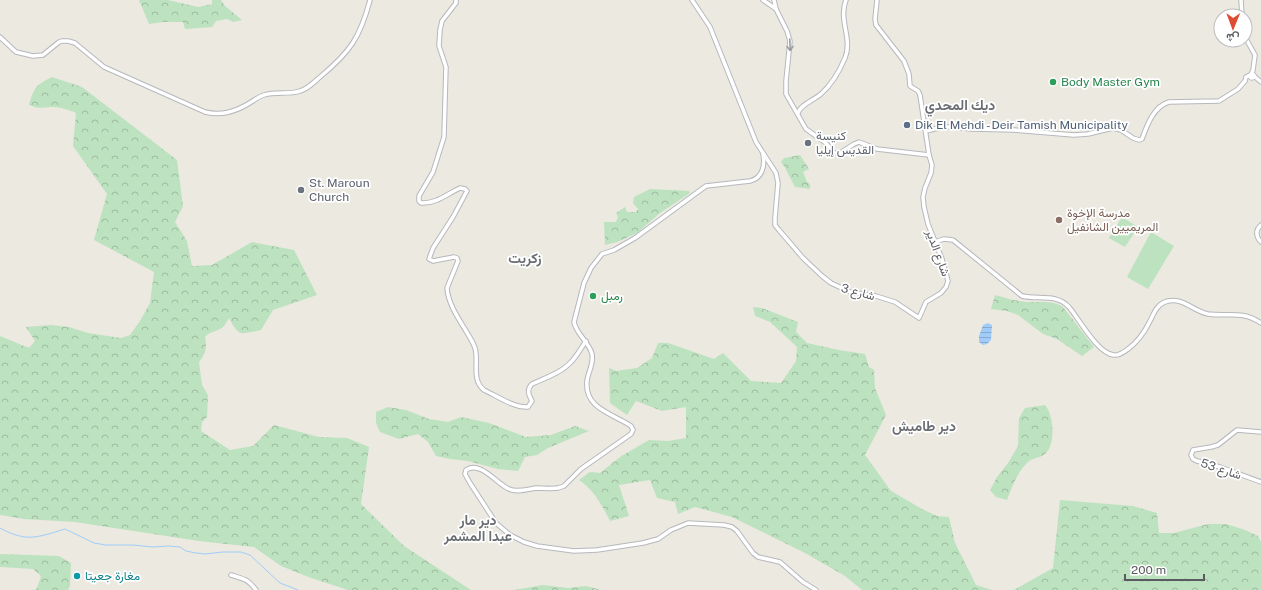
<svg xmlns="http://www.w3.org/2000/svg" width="1261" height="590" font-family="'Public Sans',Vazirmatn,sans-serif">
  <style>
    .forest { fill: url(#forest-crowns) }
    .garden { fill: #bde2c0 }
    .water { fill: url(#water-rules) }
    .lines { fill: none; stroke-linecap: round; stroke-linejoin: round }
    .stream { stroke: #a1ccf9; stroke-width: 1 }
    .secondary-casing { stroke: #b6b8be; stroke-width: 5.5 }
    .secondary { stroke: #fff; stroke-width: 3.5 }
    .oneway { stroke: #9b9da0 }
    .leisure-dot { fill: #2e9e5b; stroke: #fff; stroke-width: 1.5 }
    .service-dot { fill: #5c6f8a; stroke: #fff; stroke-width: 1.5 }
    .worship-dot { fill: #6b7280; stroke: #fff; stroke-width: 1.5 }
    .education-dot { fill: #8d6e63; stroke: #fff; stroke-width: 1.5 }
    .culture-dot { fill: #0f9aa8; stroke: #fff; stroke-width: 1.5 }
    .labels { text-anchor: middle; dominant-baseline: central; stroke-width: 3.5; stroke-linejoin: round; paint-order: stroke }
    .leisure-label { font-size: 12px; fill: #27864d; stroke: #fff; text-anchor: start }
    .service-label { font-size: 12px; fill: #4e5e75; stroke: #fff; text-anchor: start }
    .worship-label { font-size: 12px; fill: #5b616d; stroke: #fff; text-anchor: start }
    .education-label { font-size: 12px; fill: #785e54; stroke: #fff; text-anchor: start }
    .street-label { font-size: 12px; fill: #595b60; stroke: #fff }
    .culture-label { font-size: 12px; fill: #0d838f; stroke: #fff; text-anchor: start }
    .quarter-label { font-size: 14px; font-weight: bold; fill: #6a6d72; stroke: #fff }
  </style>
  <defs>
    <pattern id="forest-crowns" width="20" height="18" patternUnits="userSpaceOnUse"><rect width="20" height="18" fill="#bde2c0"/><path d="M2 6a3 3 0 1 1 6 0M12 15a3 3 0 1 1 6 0" fill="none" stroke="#9dba9f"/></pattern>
    <pattern id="water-rules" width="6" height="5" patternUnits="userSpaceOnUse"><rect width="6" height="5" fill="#a1ccf9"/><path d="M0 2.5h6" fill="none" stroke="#86a9cd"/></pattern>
  </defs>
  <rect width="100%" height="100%" fill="#ebe9e0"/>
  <g class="forest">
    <path d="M139 0H168L198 7 212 4V0H221L225 6 242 20 233 22 227 19 216 21 212 27 185 29 183 22H163L149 24Z"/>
    <path d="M52 77 82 87 177 160 183 206 175 222 187 241 192 266 212 265 252 242 294 250 317 295 273 310 261 330C239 334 240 338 229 318 227 321 225 325 223 327 217 332 210 331 205 337 207 348 206 353 199 362L202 385 208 395 207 417 202 422 201 431 230 450 253 446 274 425 319 437 347 438 369 447 361 504 404 546 471 590H348L311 578 281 566 254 547 199 541 75 522 24 519 0 515V336L29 348 35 341 26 327 51 325 69 327 88 333 121 338 130 335 140 321 150 303 154 272 94 240 107 194 73 146 76 113C72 111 66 109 61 108 50 105 42 111 29 105 34 87 36 85 52 77Z"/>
    <path d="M800 155 809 169 803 172 807 182 810 184V189L795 187 784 166 781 162 784 158Z"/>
    <path d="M650 189 689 191 690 193 660 213 637 233 617 242 605 245 604 222H616L618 217 616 213 625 207 627 212H636L638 209 633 203 634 197Z"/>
    <path d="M995 295C1003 297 1011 300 1019 301 1034 304 1051 299 1063 307L1094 347 1082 356 1057 339 1043 334 1018 315 1007 311 991 309Z"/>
    <path d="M753 307 762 308 798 322 796 332 807 343 839 350 865 354 869 367 874 370 875 388 886 415 865 455 891 491 922 509 937 516 949 517 955 543 976 585 992 590H862L845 576 805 553 732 517 695 507 678 514 675 502 657 498 650 480 619 485 629 516 610 521C602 505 594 490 579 480L590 472 600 473 620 457 649 440 668 441 686 438V407L662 411 636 401 627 415 610 403 609 368 616 371 637 368 652 358 658 343H668L714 359 723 353 751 381 781 383 796 361 797 347 770 322 755 316Z"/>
    <path d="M1045 405C1054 415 1056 445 1045 454 1040 458 1032 458 1028 462 1017 472 1012 487 1007 500L996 497 990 490 997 477 1008 463 1018 446 1019 418 1025 408Z"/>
    <path d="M388 407 406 410 429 419 448 422 461 417 489 423 526 437 551 435 575 426 589 431 548 448 537 455 525 457 518 471 498 469 468 461 450 459 436 456 428 442 418 434 399 439 380 432 376 423V412Z"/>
    <path d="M1060 500 1133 506 1157 513 1159 533H1174L1208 524H1226L1245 530 1258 536 1261 542V590H1014L1053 568Z"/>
    <path d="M0 554 59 556 71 563 70 586 68 590H35L37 588 41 576 33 569 0 567Z"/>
    <path d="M543 585 568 588 586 586 601 590H514Z"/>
  </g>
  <g class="garden">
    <path d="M1122 217 1138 227 1125 247 1109 238Z"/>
    <path d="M1151 232 1174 246 1148 289 1127 277Z"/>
  </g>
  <path class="water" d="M988 323 992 325 991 340 987 344 983 345 979 342V336L983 325Z"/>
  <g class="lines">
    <path class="stream" d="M0 528C27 543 38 537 65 529L94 543 106 545H133L153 547 168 546 180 547 186 551 196 553 205 554 223 552H241L250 555 280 583 298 590"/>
    <defs>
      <g id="secondary">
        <path d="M456 0V3L442 21 440 30 439 46 446 67 444 137 433 172 419 196V201L421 203C436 204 447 194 460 188L465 189 467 191 453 217 433 248 429 259 433 261 454 257 457 258 458 261 447 288C448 303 458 318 466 331 469 336 473 342 475 348 479 361 471 380 484 390 497 396 514 408 528 407L532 401C529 395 526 390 532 384 545 378 561 373 571 362 577 356 581 348 586 341"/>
        <path d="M692 0 710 27 756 142 776 173 778 183 775 218V225L779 230 803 258 822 276 831 283 850 292 876 296 895 302 919 318 926 302 941 293 946 287 948 281 942 259 928 224 924 207 923 197 925 188 931 173 932 165 929 155 920 95 918 91 910 86 909 74 904 61 876 25 875 19 877 0"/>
        <path d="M763 0 776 9"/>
        <path d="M774 0 776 9 787 31 790 41 786 81V94L806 129 826 143 833 152 835 153H840L854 144 859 142 877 149 929 155"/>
        <path d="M1241 0 1242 16"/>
        <path d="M0 37 16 52 33 56 43 55 59 42 62 41H68L75 43 104 67 205 112C221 116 234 112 248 104 253 101 258 97 264 95 276 91 289 95 300 91 308 89 314 82 320 77 350 52 360 38 370 0"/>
        <path d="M1245 37 1255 55 1253 70 1251 75"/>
        <circle cx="1252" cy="76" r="2"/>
        <path d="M1254 76 1261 82"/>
        <path d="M798 113C800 105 814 100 821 94 831 85 840 70 845 58 853 39 838 20 846 0"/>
        <path d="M926 131 943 127H951L972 129 1014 130 1074 135 1088 134 1113 128 1121 130 1133 138 1139 140 1142 139C1147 125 1154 106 1169 102L1219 101 1238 89 1245 81 1246 77 1250 75"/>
        <path d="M763 154C765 165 763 178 750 181L706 186 635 238 614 250 602 254 591 268 584 283 574 322C576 334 589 342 592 354 594 364 588 372 587 381 584 409 614 414 631 426L633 430 631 434 581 469 564 486 558 488C551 489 544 488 536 488 528 489 517 493 509 489 497 484 480 460 466 470L465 474 470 483 496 523 510 535 524 542 537 546 574 551 597 550 643 543 658 539 671 530 688 523 724 525 732 527 737 531 753 553 758 557 780 562 803 582 816 590"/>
        <path d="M1261 225C1255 230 1256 237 1261 242"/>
        <path d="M935 242 944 239 953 240 1022 296C1038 300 1056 293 1069 307 1079 319 1098 354 1114 355 1119 356 1124 352 1128 349 1136 343 1144 333 1149 323 1154 314 1156 304 1168 301 1184 298 1193 311 1208 314 1229 317 1241 310 1261 323"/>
        <path d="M1261 432 1237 430 1218 445 1211 447 1193 450 1191 455 1193 459 1197 461 1220 467 1261 482"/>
        <path d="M231 575C244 579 248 579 256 590"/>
      </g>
    </defs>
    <use href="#secondary" class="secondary-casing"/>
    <use href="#secondary" class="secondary"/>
  </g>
  <defs><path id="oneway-shaft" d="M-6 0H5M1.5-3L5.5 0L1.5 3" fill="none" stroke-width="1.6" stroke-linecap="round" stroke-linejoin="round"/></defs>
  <use class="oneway" href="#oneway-shaft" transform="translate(790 45) rotate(88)"/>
  <g class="leisure-dot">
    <circle cx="1053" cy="82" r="4"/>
    <circle cx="593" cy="296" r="4"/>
  </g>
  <circle class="service-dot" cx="907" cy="125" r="4"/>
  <g class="worship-dot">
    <circle cx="808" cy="143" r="4"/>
    <circle cx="301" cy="190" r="4"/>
  </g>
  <circle class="education-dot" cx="1059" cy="220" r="4"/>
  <circle class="culture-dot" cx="77" cy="576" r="4"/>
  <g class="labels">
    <g class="leisure-label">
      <text x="1061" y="82">Body Master Gym</text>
      <text x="601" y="296">رمبل</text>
    </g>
    <g class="service-label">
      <text x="915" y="125">Dik El Mehdi - Deir Tamish Municipality</text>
    </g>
    <g class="worship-label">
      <text x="816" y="136">كنيسة<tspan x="816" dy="14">القديس إيليا</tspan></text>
      <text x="309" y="183">St. Maroun<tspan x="309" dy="14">Church</tspan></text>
    </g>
    <g class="education-label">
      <text x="1067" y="213">مدرسة الإخوة<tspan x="1067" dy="14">المريميين الشانفيل</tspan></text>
    </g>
    <g class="street-label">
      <text transform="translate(938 253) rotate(70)">شارع الدير</text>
      <text transform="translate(858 292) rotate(15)">شارع 3</text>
      <text transform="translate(1221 469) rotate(18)">شارع 53</text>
    </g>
    <g class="culture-label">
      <text x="85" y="576">مغارة جعيتا</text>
    </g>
    <g class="quarter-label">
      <text x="960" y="105">ديك المحدي</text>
      <text x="525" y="258">زكريت</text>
      <text x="924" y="426">دير طاميش</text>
      <text x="478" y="520">دير مار<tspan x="478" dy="16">عبدا المشمر</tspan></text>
    </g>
  </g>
  <g transform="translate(1233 28) rotate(181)"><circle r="19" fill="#ffffff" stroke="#bdbdbf"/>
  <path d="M0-3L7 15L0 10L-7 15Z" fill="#de4d33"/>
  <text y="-6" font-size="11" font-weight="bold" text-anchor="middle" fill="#595b60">ش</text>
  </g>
  <path d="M1125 574v6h79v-6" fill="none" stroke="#595b60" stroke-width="2"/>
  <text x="1131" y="574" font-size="12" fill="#595b60" stroke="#ffffff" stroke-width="3" paint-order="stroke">200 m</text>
</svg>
